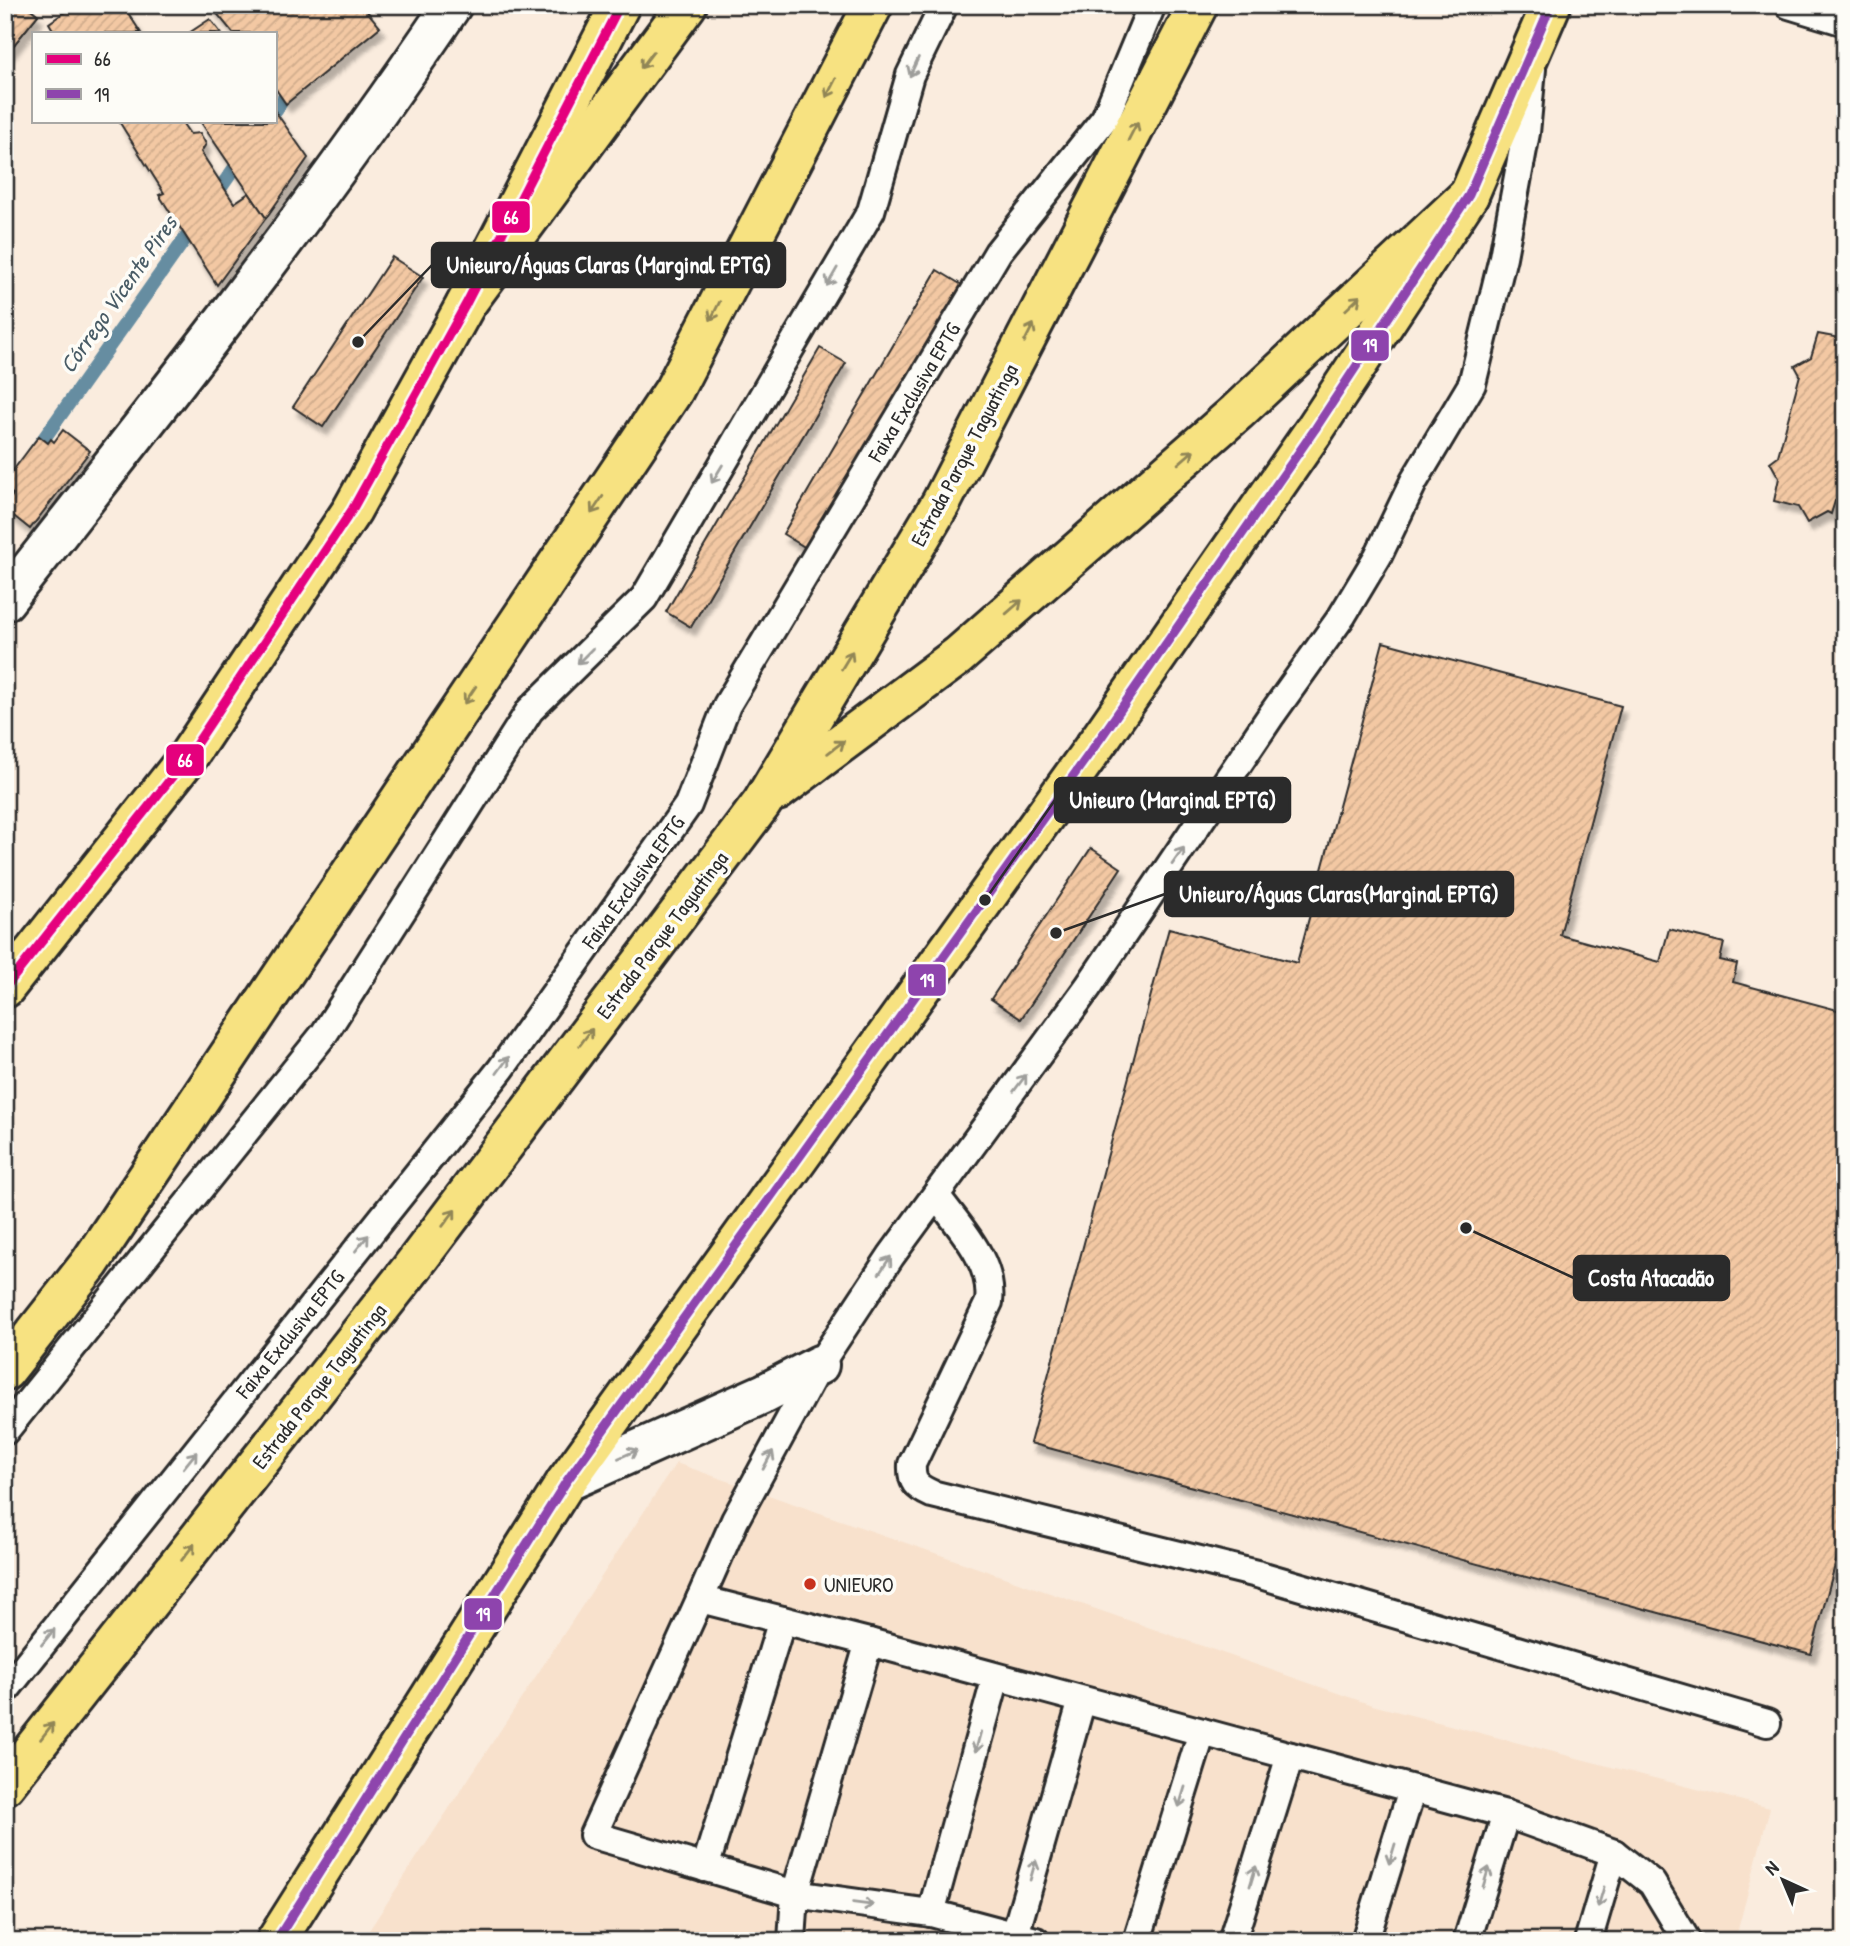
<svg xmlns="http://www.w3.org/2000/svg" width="1850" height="1946" font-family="'Patrick Hand',sans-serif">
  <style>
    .built { fill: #f8e1cc }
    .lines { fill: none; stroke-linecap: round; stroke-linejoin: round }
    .stream { stroke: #668da1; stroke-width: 14 }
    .building { fill: url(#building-hatch); stroke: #2b2b2b; stroke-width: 2; filter: url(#shadow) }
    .service-casing { stroke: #2b2b2b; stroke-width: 32 }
    .minor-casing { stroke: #2b2b2b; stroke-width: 44 }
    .primary-casing { stroke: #2b2b2b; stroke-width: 44 }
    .motorway-casing { stroke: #2b2b2b; stroke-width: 44 }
    .service { stroke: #fdfcf7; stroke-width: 26 }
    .minor { stroke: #fdfcf7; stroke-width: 38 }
    .primary { stroke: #f7e281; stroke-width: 38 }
    .motorway { stroke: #f7e281; stroke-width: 38 }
    .bus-1-casing { stroke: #fdfcf7; stroke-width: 14 }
    .bus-2-casing { stroke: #fdfcf7; stroke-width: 14 }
    .bus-1 { stroke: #e5007d; stroke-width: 9 }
    .bus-2 { stroke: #8e44ad; stroke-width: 9 }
    .oneway { stroke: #918656 }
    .oneway2 { stroke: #9e9e9b }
    .poi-dot { fill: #c8321e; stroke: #fdfcf7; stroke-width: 2.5 }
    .labels { text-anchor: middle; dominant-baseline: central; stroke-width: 7; stroke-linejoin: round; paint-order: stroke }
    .street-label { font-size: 21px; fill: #2b2b2b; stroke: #fdfcf7 }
    .poi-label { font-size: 21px; fill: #2b2b2b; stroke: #fdfcf7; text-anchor: start }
    .water-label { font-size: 23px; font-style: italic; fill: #495c66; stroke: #fdfcf7 }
    .leader { fill: none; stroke: #2b2b2b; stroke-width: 2.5 }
    .callout-dot { fill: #2b2b2b; stroke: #fdfcf7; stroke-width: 2.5 }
    .callout { fill: #2b2b2b; stroke: #2b2b2b; stroke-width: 2.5 }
    .callout-label { font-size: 23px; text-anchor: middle; font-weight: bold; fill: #fff }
    .line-badge { stroke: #fdfcf7; stroke-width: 2.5 }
    .badge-label { font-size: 19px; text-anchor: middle; font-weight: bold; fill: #fff }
  </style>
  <defs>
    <pattern id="building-hatch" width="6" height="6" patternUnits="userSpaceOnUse" patternTransform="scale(1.75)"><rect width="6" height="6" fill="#f3c8a3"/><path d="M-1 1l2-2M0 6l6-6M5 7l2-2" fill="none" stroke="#d0ac8c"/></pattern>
    <filter id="shadow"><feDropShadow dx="4.5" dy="8" stdDeviation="2" flood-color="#0004"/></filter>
  </defs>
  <rect width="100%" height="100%" fill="#faecde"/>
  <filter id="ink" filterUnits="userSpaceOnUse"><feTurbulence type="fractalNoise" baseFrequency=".0143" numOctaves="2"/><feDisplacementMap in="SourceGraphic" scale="14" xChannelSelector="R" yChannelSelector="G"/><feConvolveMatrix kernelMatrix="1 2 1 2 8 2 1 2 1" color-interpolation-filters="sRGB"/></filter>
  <g filter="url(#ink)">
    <path class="built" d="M676 1463 1372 1705 1770 1808 1735 1941H362Z"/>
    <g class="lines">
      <g class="stream">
        <path d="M275 111 292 86"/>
        <path d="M212 200 243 156"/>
        <path d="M33 454 197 222"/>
      </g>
    </g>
    <g class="building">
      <path d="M5 5H26L38 15 5 56Z"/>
      <path d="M5 5H26L38 15 5 56Z"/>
      <path d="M75 5H123L141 33H55L49 23Z"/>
      <path d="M210 5H362L380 27 286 104 275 88V33H233Z"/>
      <path d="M210 19 221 33H189Z"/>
      <path d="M275 111 308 158 266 218 200 121H275Z"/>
      <path d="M124 121H181L190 134 200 133 206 144 201 152 234 203 249 193 266 218 217 285 159 195 164 193 120 123Z"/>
      <path d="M392 257 423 277 323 427 293 407Z"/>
      <path d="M937 270 962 285 808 549 783 534Z"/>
      <path d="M1818 334 1845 339V503L1835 501 1831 514 1827 512 1807 523 1798 507 1774 501 1779 478 1770 462 1778 456 1800 375 1795 366 1811 357Z"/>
      <path d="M820 348 846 363 691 627 666 612Z"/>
      <path d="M63 430 90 451 30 529 5 509 13 494 5 489V481L39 436 48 443 51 439 54 442Z"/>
      <path d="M1383 642 1621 706 1560 935 1660 962 1669 929 1724 943 1720 960 1737 964 1733 982 1845 1012V1528L1811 1654 1030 1443 1169 928 1297 963Z"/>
      <path d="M1091 848 1121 868 1021 1019 991 999Z"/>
    </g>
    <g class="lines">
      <defs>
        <g id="service">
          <path d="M1789 5 1845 22"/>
          <path d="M936 1195C958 1226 994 1261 989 1302L912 1464C911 1482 916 1487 932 1494L1257 1574 1767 1723"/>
          <path d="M5 1431 324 1034 530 710 644 598 871 211 910 75 944 5"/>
          <path d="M700 1599 593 1835 795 1894 931 1913 1036 1941"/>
          <path d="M869 1642 1506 1814 1614 1853 1652 1883 1687 1941"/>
          <path d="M5 1691 501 1069 688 805 727 705 998 252 1105 118 1152 5"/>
          <path d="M705 1868 782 1620"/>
          <path d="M931 1913 996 1677"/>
          <path d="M1015 1935 1082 1700"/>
          <path d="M792 1941 795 1894 869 1642 700 1599 735 1520 819 1365 891 1256 1088 987 1270 717 1342 616 1378 556 1414 481 1472 384 1503 257 1526 133 1532 69"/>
          <path d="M1137 1941 1202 1732"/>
          <path d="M1232 1941 1290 1756"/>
          <path d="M1365 1941 1412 1789"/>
          <path d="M1467 1941 1506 1814"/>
          <path d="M1588 1941 1614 1853"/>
        </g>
        <g id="minor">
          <path d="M5 601C159 406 313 211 452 5"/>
          <path d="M566 1482 765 1393 819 1365"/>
        </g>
        <g id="primary">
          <path d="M5 988 187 758 352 510 466 304 620 5"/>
          <path d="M276 1941 566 1482 1102 736 1315 429 1469 195 1551 5"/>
        </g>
        <g id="motorway">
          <path d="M466 304 687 5"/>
          <path d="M777 791 958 656 1237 412 1469 195"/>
          <path d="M5 1371 90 1263 674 390 873 5"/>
          <path d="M5 1785 410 1270 762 803 941 503 1198 5"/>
        </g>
      </defs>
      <use href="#service" class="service-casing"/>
      <use href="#minor" class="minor-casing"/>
      <use href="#primary" class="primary-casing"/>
      <use href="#motorway" class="motorway-casing"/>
      <use href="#service" class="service"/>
      <use href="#minor" class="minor"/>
      <use href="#primary" class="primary"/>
      <use href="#motorway" class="motorway"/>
      <defs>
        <path id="bus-1" d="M5 988 187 758 352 510 466 304 620 5"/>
        <path id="bus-2" d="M276 1941 566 1482 1102 736 1315 429 1469 195 1551 5"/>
      </defs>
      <use href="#bus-1" class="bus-1-casing"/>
      <use href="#bus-2" class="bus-2-casing"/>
      <use href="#bus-1" class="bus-1"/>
      <use href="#bus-2" class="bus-2"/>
    </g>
    <defs><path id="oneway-shaft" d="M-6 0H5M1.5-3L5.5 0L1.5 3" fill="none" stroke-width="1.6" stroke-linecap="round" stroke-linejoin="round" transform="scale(1.75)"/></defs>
    <g class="oneway">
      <use href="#oneway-shaft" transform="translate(647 60) rotate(127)"/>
      <use href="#oneway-shaft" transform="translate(831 88) rotate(117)"/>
      <use href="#oneway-shaft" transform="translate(1133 131) rotate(-63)"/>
      <use href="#oneway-shaft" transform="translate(1353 303) rotate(-43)"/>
      <use href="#oneway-shaft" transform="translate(715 311) rotate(117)"/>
      <use href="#oneway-shaft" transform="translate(1029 333) rotate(-63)"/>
      <use href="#oneway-shaft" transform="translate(1186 457) rotate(-41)"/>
      <use href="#oneway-shaft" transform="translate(597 505) rotate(124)"/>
      <use href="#oneway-shaft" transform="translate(1014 607) rotate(-41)"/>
      <use href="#oneway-shaft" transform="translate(847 660) rotate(-59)"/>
      <use href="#oneway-shaft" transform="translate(470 695) rotate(124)"/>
      <use href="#oneway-shaft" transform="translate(836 747) rotate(-37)"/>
      <use href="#oneway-shaft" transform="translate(586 1037) rotate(-53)"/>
      <use href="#oneway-shaft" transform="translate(449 1218) rotate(-53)"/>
      <use href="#oneway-shaft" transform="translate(188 1552) rotate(-52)"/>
      <use href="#oneway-shaft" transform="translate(47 1731) rotate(-52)"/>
    </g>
    <g class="oneway2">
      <use href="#oneway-shaft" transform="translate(914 67) rotate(115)"/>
      <use href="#oneway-shaft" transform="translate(832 277) rotate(120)"/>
      <use href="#oneway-shaft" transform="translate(717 474) rotate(121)"/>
      <use href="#oneway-shaft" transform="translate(585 656) rotate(135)"/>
      <use href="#oneway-shaft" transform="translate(1178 856) rotate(-55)"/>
      <use href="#oneway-shaft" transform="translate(503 1065) rotate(-54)"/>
      <use href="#oneway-shaft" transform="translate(1020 1083) rotate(-53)"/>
      <use href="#oneway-shaft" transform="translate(362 1243) rotate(-51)"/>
      <use href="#oneway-shaft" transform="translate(885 1265) rotate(-56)"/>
      <use href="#oneway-shaft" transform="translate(628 1454) rotate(-24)"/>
      <use href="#oneway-shaft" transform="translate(190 1460) rotate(-51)"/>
      <use href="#oneway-shaft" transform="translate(768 1460) rotate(-62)"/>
      <use href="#oneway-shaft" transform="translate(48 1637) rotate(-51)"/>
      <use href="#oneway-shaft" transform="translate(978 1742) rotate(105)"/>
      <use href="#oneway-shaft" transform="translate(1182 1797) rotate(107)"/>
      <use href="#oneway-shaft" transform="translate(1392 1854) rotate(107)"/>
      <use href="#oneway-shaft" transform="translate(1033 1870) rotate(-74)"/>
      <use href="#oneway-shaft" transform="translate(1253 1876) rotate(-73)"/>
      <use href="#oneway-shaft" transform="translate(1486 1877) rotate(-73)"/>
      <use href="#oneway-shaft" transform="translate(1601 1897) rotate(107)"/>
      <use href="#oneway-shaft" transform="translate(863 1904) rotate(8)"/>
    </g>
  </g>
  <circle class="poi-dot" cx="810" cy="1584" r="7"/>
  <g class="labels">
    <g class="street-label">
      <text transform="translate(914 392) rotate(-59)">Faixa Exclusiva EPTG</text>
      <text transform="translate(964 455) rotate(-62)">Estrada Parque Taguatinga</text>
      <text transform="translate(633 882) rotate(-54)">Faixa Exclusiva EPTG</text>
      <text transform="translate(662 935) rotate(-53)">Estrada Parque Taguatinga</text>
      <text transform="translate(290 1334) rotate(-51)">Faixa Exclusiva EPTG</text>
      <text transform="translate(319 1386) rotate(-52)">Estrada Parque Taguatinga</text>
    </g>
    <g class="poi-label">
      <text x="824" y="1584">UNIEURO</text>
    </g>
    <g class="water-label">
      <text transform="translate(118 294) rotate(-55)">Córrego Vicente Pires</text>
    </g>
  </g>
  <path class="leader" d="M358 342L432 265M985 900L1055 800M1056 933L1165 894M1466 1228L1574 1278"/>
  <g class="callout-dot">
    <circle cx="358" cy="342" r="7"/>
    <circle cx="985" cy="900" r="7"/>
    <circle cx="1056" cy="933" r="7"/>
    <circle cx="1466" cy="1228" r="7"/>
  </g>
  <g class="callout">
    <rect x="432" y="243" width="353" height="44" rx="7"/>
    <rect x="1055" y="778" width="235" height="44" rx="7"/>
    <rect x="1165" y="872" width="348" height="44" rx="7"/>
    <rect x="1574" y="1256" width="155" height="44" rx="7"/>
  </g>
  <g class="callout-label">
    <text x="609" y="273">Unieuro/Águas Claras (Marginal EPTG)</text>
    <text x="1173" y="808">Unieuro (Marginal EPTG)</text>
    <text x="1339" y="902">Unieuro/Águas Claras(Marginal EPTG)</text>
    <text x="1651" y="1286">Costa Atacadão</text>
  </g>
  <g class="line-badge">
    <rect x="491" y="200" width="40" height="34" rx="7" fill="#e5007d"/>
    <rect x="1350" y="329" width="40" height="33" rx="7" fill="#8e44ad"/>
    <rect x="165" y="743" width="40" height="34" rx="7" fill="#e5007d"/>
    <rect x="907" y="963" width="40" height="34" rx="7" fill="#8e44ad"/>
    <rect x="463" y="1597" width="40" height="34" rx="7" fill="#8e44ad"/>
  </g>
  <g class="badge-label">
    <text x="511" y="224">66</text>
    <text x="1370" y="352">19</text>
    <text x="185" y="767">66</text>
    <text x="927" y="987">19</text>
    <text x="483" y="1621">19</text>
  </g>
  <rect width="1850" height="1946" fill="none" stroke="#fdfcf7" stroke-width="28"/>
  <rect x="14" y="14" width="1822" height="1918" fill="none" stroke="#2b2b2b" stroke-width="2.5" filter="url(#ink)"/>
  <rect x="32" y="32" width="245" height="91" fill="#fdfcf7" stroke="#a9a8a5" stroke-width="2"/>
  <rect x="46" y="54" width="35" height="10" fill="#e5007d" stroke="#a9a8a5" stroke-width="2"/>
  <text x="94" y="66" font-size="21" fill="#2b2b2b">66</text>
  <rect x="46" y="89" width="35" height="10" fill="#8e44ad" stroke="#a9a8a5" stroke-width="2"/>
  <text x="94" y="102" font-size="21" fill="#2b2b2b">19</text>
  <g transform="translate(1783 1880) rotate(316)" stroke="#fdfcf7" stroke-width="5" paint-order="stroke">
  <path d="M0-5L12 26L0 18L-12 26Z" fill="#2b2b2b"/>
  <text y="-10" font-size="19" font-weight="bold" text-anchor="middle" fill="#2b2b2b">N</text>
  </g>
</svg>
